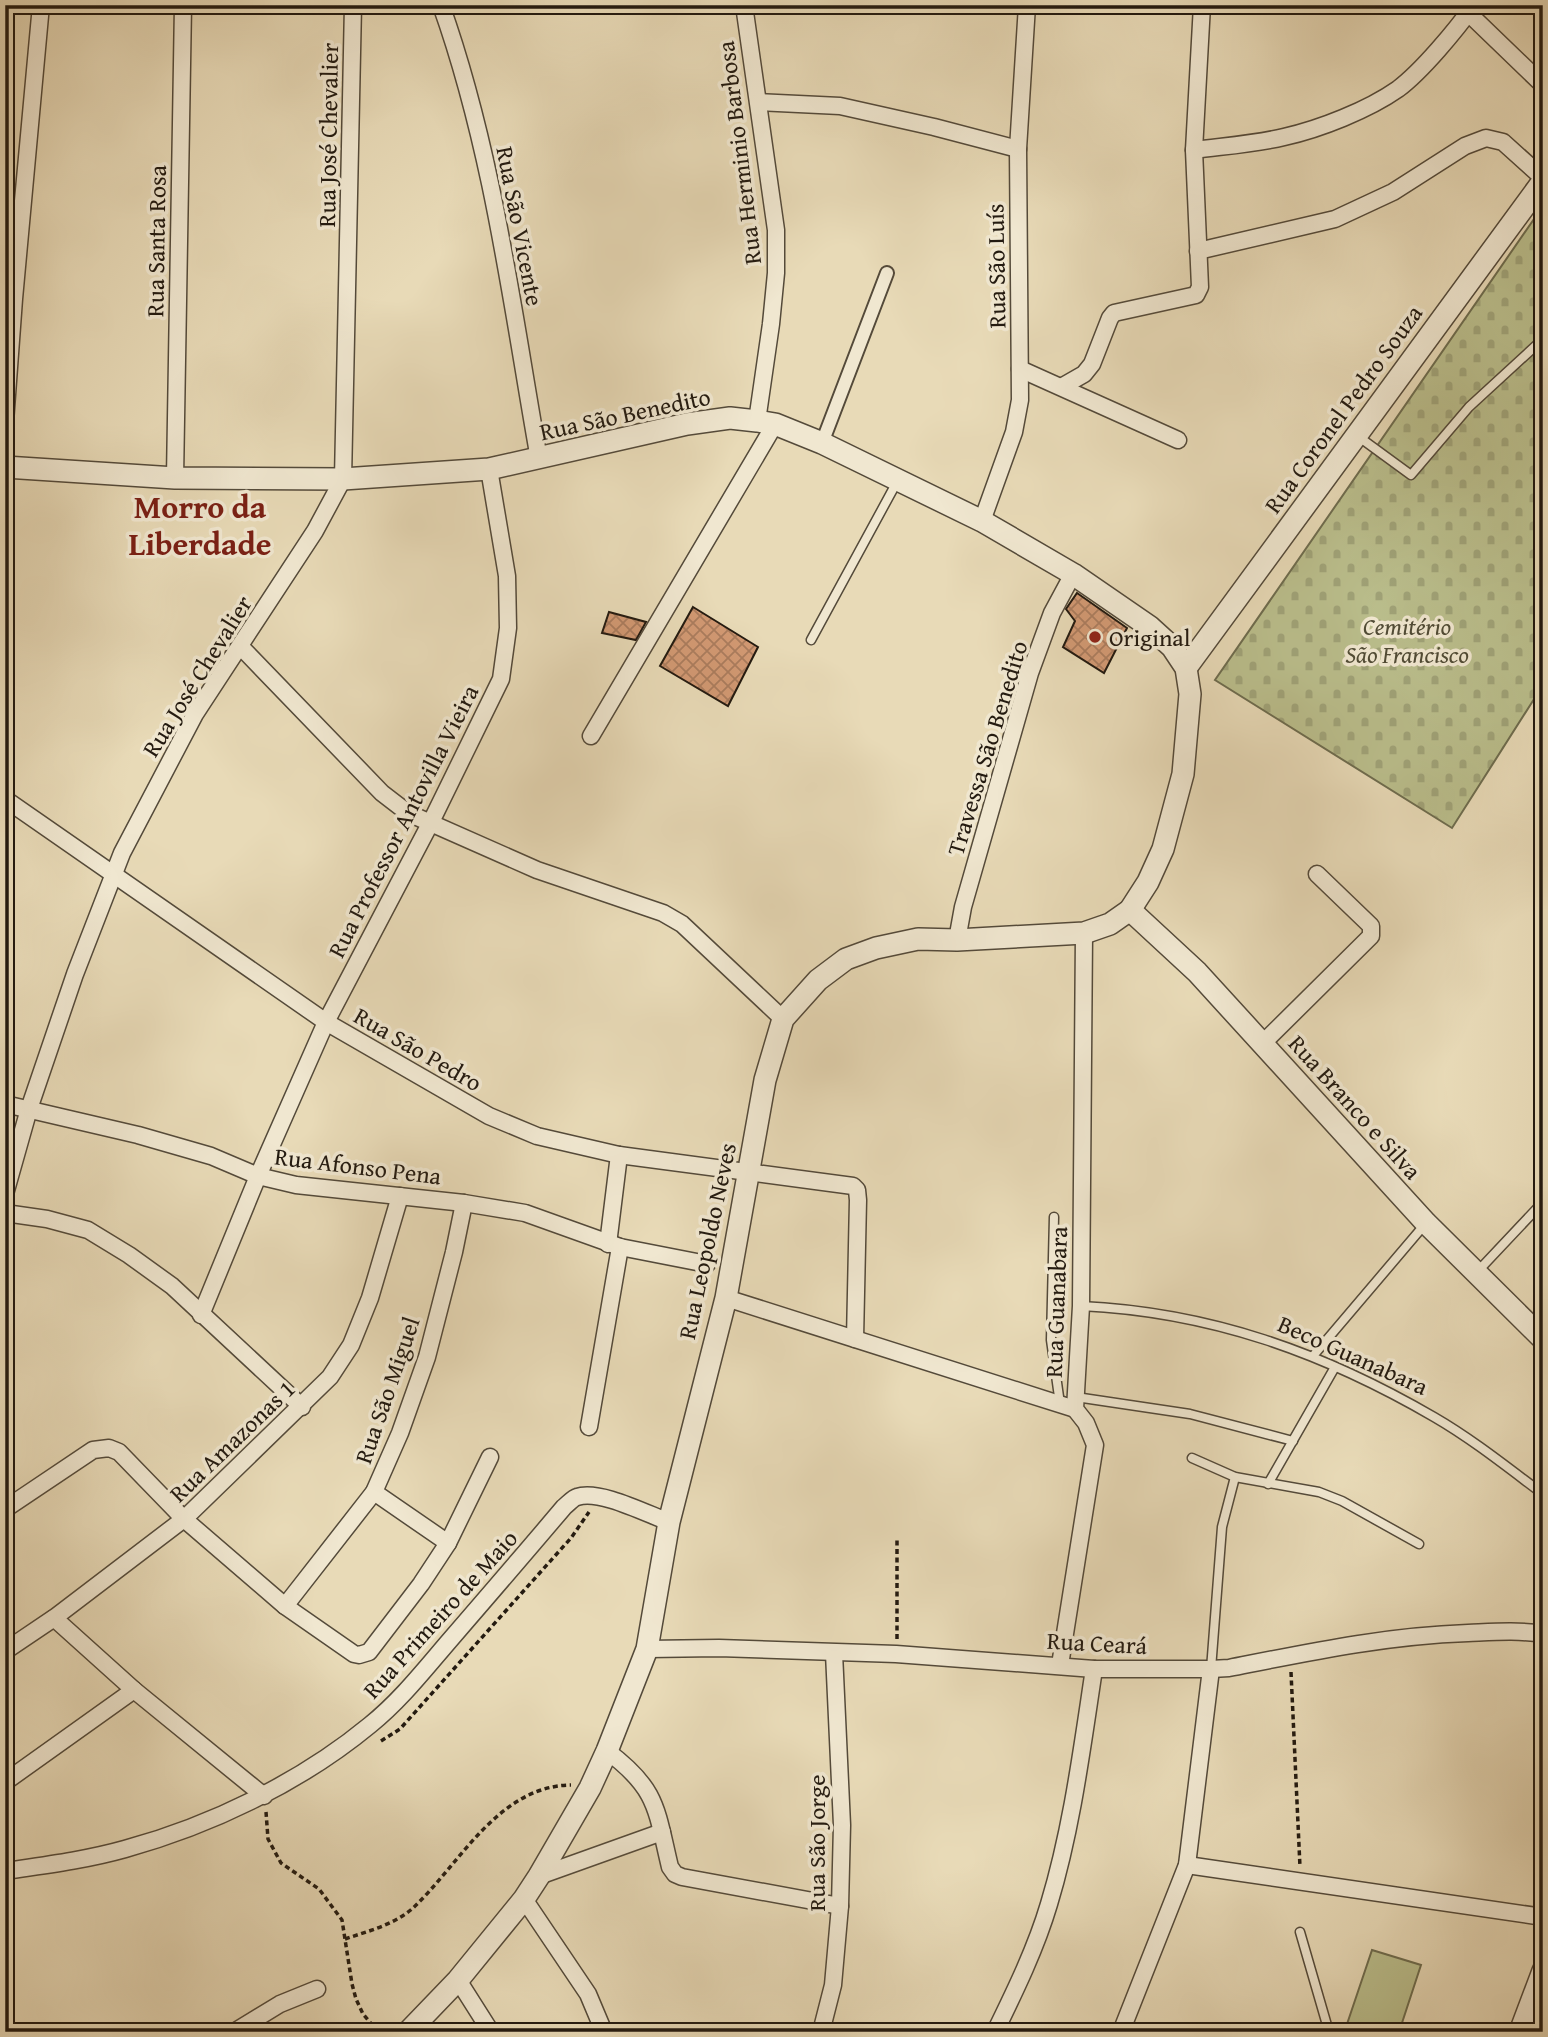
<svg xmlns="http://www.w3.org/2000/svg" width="1548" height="2037" font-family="'Gentium Book Plus',serif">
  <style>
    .grass { fill: #babe8c; stroke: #6e6c4e; stroke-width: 2 }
    .cemetery { fill: url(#cemetery-stones); stroke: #6e6c4e; stroke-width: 2 }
    .building { fill: url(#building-cross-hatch); stroke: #231a10; stroke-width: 2 }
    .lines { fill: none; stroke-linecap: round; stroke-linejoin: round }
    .service-casing { stroke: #544a3a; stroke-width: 11 }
    .pedestrian-casing { stroke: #544a3a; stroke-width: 16 }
    .minor-casing { stroke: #544a3a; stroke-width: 19 }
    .tertiary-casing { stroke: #544a3a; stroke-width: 24 }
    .path { stroke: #231a10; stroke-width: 3.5; stroke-dasharray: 5 3.5; stroke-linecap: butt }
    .service { stroke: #f0e7d0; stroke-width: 8 }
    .pedestrian { stroke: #f0e7d0; stroke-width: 12 }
    .minor { stroke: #f0e7d0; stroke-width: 16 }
    .tertiary { stroke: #f0e7d0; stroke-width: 21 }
    .poi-dot { fill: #8f2418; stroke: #f0e7d0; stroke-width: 2.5 }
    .labels { text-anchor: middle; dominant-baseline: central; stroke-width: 7; stroke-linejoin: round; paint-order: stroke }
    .street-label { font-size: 24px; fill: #231a10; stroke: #f0e7d0 }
    .park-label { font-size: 24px; font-style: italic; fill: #504b35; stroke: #f0e7d0 }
    .poi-label { font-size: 24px; fill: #231a10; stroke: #f0e7d0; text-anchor: start }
    .district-label { font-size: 32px; font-weight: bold; fill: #7a1f14; stroke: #f0e7d0 }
  </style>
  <defs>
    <pattern id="cemetery-stones" width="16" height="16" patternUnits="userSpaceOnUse" patternTransform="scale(1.75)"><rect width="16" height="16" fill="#babe8c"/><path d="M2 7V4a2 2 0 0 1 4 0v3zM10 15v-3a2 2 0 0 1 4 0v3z" fill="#a0a378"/></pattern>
    <pattern id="building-cross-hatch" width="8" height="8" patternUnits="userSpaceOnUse" patternTransform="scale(1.75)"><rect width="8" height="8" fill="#d29973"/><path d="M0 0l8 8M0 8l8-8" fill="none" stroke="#aa7c5d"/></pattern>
  </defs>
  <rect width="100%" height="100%" fill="#e8dab7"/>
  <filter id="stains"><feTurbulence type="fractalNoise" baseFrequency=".00286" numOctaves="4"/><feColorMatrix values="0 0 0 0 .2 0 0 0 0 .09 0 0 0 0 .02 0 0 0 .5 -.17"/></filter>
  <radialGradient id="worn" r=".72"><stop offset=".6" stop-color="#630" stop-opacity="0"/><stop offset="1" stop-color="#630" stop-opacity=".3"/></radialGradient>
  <path class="grass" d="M1372 1950 1421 1965 1399 2032H1362L1346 2027Z"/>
  <path class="cemetery" d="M1543 206V685L1452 828 1215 680Z"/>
  <g class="building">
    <path d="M1077 593 1127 628 1104 673 1063 647 1075 621 1066 609Z"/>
    <path d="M693 607 758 647 728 706 660 666Z"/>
    <path d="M609 612 646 622 636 640 602 633Z"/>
  </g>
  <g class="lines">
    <defs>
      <g id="service">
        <path d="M1359 437 1411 475 1469 407 1543 339"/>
        <path d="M811 640 898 480"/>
        <path d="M1054 1217 1051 1340 1060 1404"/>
        <path d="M1478 1271 1543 1202"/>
        <path d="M1081 1306C1210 1312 1322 1352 1434 1417 1472 1439 1507 1467 1543 1494"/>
        <path d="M1313 1356 1426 1223"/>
        <path d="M1076 1397 1190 1414 1293 1441"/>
        <path d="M1192 1458 1235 1477 1319 1492 1342 1501 1419 1544"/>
        <path d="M1268 1484 1335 1367"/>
        <path d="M1211 1669 1222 1527 1235 1477"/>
        <path d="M1300 1932 1329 2032"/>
      </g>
      <path id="pedestrian" d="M822 443 887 273"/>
      <g id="minor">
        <path d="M441 5C493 151 512 307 539 459"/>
        <path d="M744 5 776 230V273L771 324 757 421"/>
        <path d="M1460 5 1543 85"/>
        <path d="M759 102 840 106 934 127 1018 149"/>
        <path d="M1194 150C1224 146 1255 144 1284 137 1320 129 1368 110 1398 89 1422 71 1456 30 1474 5"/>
        <path d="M1198 251 1335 219 1393 192 1465 146 1486 138 1503 142 1543 178"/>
        <path d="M1020 369 1178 440"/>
        <path d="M1063 386 1084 374 1092 364 1110 318 1114 313 1196 295 1200 287 1194 150 1202 5"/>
        <path d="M5 422 14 299 41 5"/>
        <path d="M175 478 183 5"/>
        <path d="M982 521 1014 432 1020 400 1018 149 1027 5"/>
        <path d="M241 647 382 793 408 813 537 870 663 913 682 924 783 1019"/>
        <path d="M591 736 775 424"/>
        <path d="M5 799 326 1022 489 1116 537 1136 619 1155 853 1186 857 1190 858 1200 855 1339"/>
        <path d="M957 940 963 907 1030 673 1052 613 1073 574"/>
        <path d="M1262 1044 1371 936V926L1317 874"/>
        <path d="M5 1104 138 1135 211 1156 258 1176 296 1185 464 1203 525 1213 620 1247 707 1264"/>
        <path d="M5 1194 29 1109 75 974 122 853 195 714 315 531 343 479 353 5"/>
        <path d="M5 1213 47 1219 88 1230 129 1255 172 1286 302 1407"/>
        <path d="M608 1244 619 1155"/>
        <path d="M726 1298 1075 1409"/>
        <path d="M201 1315 258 1176 326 1022 431 822 501 679 508 628 507 576 489 469"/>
        <path d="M589 1427 620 1247"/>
        <path d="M374 1492 448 1543"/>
        <path d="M5 1509 93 1450 109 1448 119 1452 184 1519 285 1606 354 1654 359 1655 369 1652 421 1584 448 1543 490 1457"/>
        <path d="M285 1606 374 1492 400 1433 427 1357 454 1252 464 1203"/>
        <path d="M54 1618 134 1690 264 1796"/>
        <path d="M647 1649 719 1648 896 1654 1094 1669H1211L1229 1668C1310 1652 1384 1636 1468 1633 1493 1632 1518 1630 1543 1634"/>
        <path d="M5 1651 54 1618 184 1519 330 1377 351 1345 370 1298 400 1196"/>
        <path d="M1060 1665 1095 1445 1086 1423 1075 1409 1081 1306 1084 933"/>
        <path d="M607 1751C658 1789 656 1809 670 1867L675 1874 682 1877 840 1906"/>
        <path d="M5 1782 134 1690"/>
        <path d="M1187 1865 1543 1917"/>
        <path d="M5 1871C46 1865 86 1860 125 1849 212 1825 301 1782 370 1725 400 1701 425 1669 450 1640 488 1596 526 1552 564 1507 568 1504 573 1498 577 1497 599 1489 647 1514 669 1522"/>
        <path d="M539 1876 662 1832"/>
        <path d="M524 1899 588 1994 604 2032"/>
        <path d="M458 1980 491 2032"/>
        <path d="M234 2032 280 2004 317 1989"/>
        <path d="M821 2032 833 1985 840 1906 842 1825 834 1653"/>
        <path d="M995 2032C1015 1991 1036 1948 1049 1904 1072 1828 1082 1748 1094 1669"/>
        <path d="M1121 2032 1187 1865 1211 1669"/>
      </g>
      <g id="tertiary">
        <path d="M5 467 175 478 343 479 489 469 687 424 730 418 757 421 775 424 822 443 982 521 1073 574 1150 627 1172 647 1186 668 1190 694 1183 774 1163 849 1148 882 1130 910 1110 924 1084 933 957 940 918 939 876 948 846 959 818 980 783 1019 765 1080 726 1298 669 1522 647 1649 607 1751 590 1788 539 1876 524 1899 458 1980 408 2032"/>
        <path d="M1186 668 1543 181"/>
        <path d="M1130 910 1197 972 1426 1223 1543 1339"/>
        <path d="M1520 2032 1543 1971"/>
      </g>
    </defs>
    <use href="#service" class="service-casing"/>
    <use href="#pedestrian" class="pedestrian-casing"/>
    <use href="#minor" class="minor-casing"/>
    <use href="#tertiary" class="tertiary-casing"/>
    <g class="path">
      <path d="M897 1639V1539"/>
      <path d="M1291 1672 1300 1867"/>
      <path d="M381 1741 400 1729 571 1538 589 1512"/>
      <path d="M266 1812 268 1839 281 1863 319 1889 342 1920 352 1984 356 1999 363 2014 378 2032"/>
      <path d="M345 1939C368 1931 394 1925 413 1908 460 1864 498 1786 571 1785"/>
      <path d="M5 2026 13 2032"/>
    </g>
    <use href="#service" class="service"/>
    <use href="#pedestrian" class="pedestrian"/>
    <use href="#minor" class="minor"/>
    <use href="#tertiary" class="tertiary"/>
  </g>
  <circle class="poi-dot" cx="1095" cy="637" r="7"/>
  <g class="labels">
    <g class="street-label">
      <text transform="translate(328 135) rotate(-89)">Rua José Chevalier</text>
      <text transform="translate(739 153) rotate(-97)">Rua Herminio Barbosa</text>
      <text transform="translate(520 226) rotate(79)">Rua São Vicente</text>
      <text transform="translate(156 241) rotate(-89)">Rua Santa Rosa</text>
      <text transform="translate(996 266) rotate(-91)">Rua São Luís</text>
      <text transform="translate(1343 409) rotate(-54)">Rua Coronel Pedro Souza</text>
      <text transform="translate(625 414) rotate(-12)">Rua São Benedito</text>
      <text transform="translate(197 676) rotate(-58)">Rua José Chevalier</text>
      <text transform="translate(987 748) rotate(-73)">Travessa São Benedito</text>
      <text transform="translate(403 821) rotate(-63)">Rua Professor Antovilla Vieira</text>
      <text transform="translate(418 1049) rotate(30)">Rua São Pedro</text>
      <text transform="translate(1355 1107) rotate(48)">Rua Branco e Silva</text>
      <text transform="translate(358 1166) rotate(7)">Rua Afonso Pena</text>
      <text transform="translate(707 1241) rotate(-78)">Rua Leopoldo Neves</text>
      <text transform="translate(1056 1302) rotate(-88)">Rua Guanabara</text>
      <text transform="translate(1353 1355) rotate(24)">Beco Guanabara</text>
      <text transform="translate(387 1390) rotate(-71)">Rua São Miguel</text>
      <text transform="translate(232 1441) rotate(-44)">Rua Amazonas 1</text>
      <text transform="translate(440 1614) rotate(-48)">Rua Primeiro de Maio</text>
      <text transform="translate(1097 1643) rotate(3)">Rua Ceará</text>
      <text transform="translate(816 1843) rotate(-90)">Rua São Jorge</text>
    </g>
    <g class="park-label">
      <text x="1407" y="626">Cemitério<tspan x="1407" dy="28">São Francisco</tspan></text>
    </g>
    <g class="poi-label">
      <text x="1109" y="637">Original</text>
    </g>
    <g class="district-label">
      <text x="200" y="506">Morro da<tspan x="200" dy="37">Liberdade</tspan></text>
    </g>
  </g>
  <rect width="1548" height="2037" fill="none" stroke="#e8dab7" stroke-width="28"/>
  <rect x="7" y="7" width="1534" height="2023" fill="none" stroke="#231a10" stroke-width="3.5"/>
  <rect x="14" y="14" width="1520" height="2009" fill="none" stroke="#231a10" stroke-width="2"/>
  <rect width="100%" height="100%" filter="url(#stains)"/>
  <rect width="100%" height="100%" fill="url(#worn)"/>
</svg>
